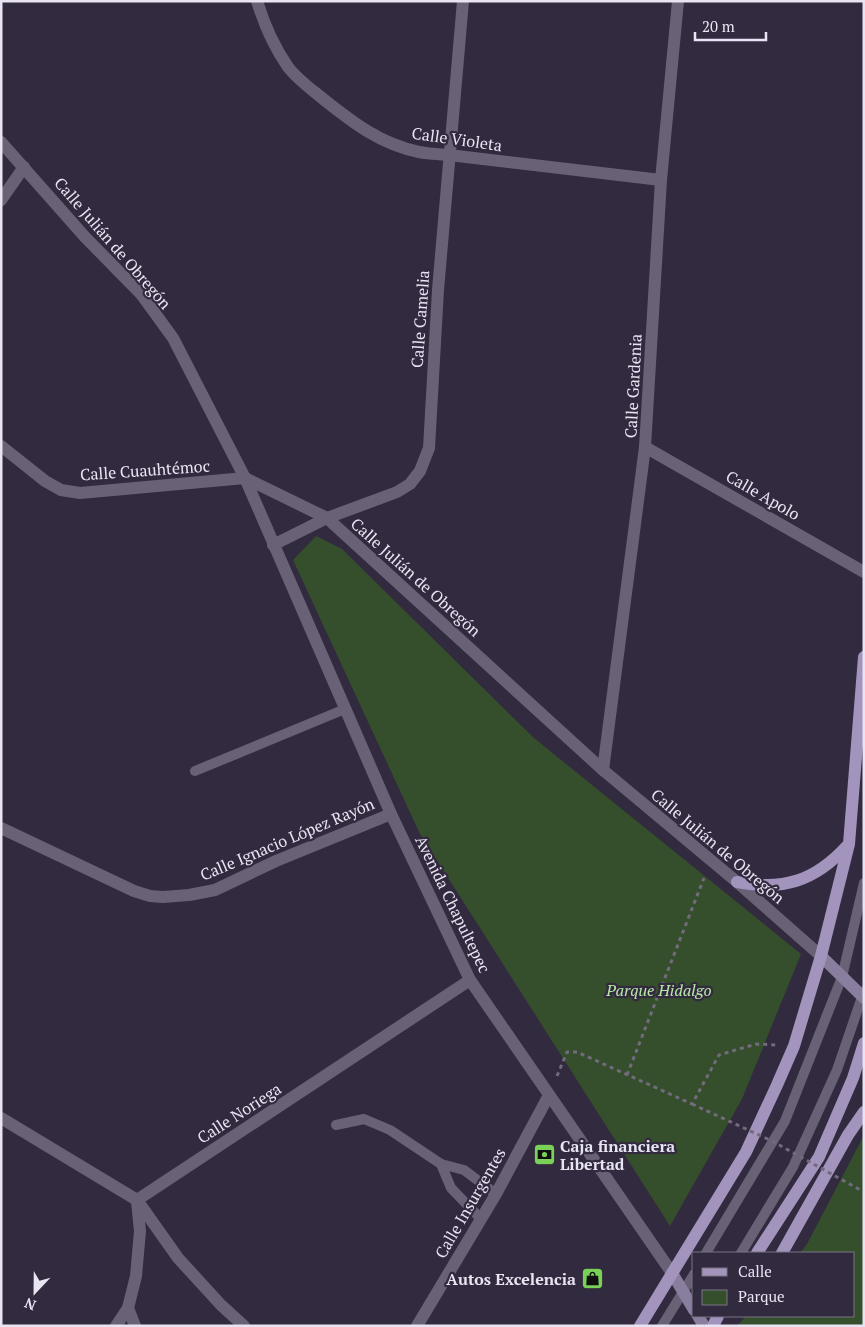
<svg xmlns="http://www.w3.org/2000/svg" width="865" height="1327" font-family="'PT Serif',serif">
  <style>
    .green { fill: #354e2c }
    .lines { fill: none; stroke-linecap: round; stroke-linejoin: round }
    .path { stroke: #726b7e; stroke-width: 3; stroke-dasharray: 4 4; stroke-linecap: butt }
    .lane { stroke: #696276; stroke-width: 10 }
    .street { stroke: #696276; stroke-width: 12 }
    .secondary { stroke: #8a7e9e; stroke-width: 12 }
    .primary { stroke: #a394bd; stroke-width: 12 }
    .path-bridge { stroke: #726b7e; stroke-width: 3; stroke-dasharray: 4 4; stroke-linecap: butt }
    .labels { text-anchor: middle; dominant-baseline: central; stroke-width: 4.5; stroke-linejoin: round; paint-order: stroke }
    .street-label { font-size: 16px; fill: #e9e4f2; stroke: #322a3f }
    .park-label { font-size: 16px; font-style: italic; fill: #b8e9a6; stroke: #322a3f }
    .poi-label { font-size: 16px; font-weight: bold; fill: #e9e4f2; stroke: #322a3f; text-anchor: start }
  </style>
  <rect width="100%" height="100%" fill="#322a3f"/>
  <g class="green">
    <path d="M316 536 342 549 534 738 801 954 742 1099 670 1226 420 834 293 560Z"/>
    <path d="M864 1135V1326H737L746 1316H854V1253H800L807 1244Z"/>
  </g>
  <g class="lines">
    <g class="path">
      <path d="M627 1075 704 878"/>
      <path d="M557 1076 567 1052H577L692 1104 719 1055 756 1044 776 1045"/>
    </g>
    <g class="lane">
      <path d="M195 771 345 709"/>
      <path d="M336 1125 364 1119 390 1130 441 1164"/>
      <path d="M481 1219 451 1188 441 1164 464 1170 496 1194"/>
      <path d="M706 1253 785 1121 842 977 864 883"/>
      <path d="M741 1253 793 1167 837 1070 864 991"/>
      <path d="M662 1326 694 1274"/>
    </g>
    <g class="street">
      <path d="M257 1C264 24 274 47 288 67 297 79 311 89 322 98 352 122 380 144 419 152 429 154 439 154 449 155L661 180"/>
      <path d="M1 142 85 237 141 294 173 338 245 478 391 814 470 980 672 1273"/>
      <path d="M1 200 24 167"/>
      <path d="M1 446 45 481 61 490 80 493 245 478"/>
      <path d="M645 447 864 572"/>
      <path d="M245 478 327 518 603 770 737 882 821 956"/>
      <path d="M273 545 327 518 397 492 410 484 420 471 429 448 438 290 463 1"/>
      <path d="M603 770 645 447 661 180 678 1"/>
      <path d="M1 828 134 891 150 896 163 897 189 895 215 890 276 861 391 814"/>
      <path d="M1 1118 137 1200 178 1258 221 1305 244 1326"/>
      <path d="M137 1200 470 980"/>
      <path d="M128 1308 135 1326"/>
      <path d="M116 1326 128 1308 136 1276 140 1231 137 1202"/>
      <path d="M417 1326 496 1194 549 1095"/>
    </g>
    <g class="secondary">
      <path d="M821 956 864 998"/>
      <path d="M672 1273 694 1310"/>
      <path d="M698 1316 704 1326"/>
    </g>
    <g class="primary">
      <path d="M737 882C783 891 815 881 847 846"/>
      <path d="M757 1253 819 1157 853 1078 864 1043"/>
      <path d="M782 1253 848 1135 864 1112"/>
      <path d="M640 1326 746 1152 777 1085 794 1046 821 956 849 844 864 657"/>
      <path d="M713 1326 718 1316"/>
    </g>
    <path class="path-bridge" d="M692 1104 772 1141 864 1192"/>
  </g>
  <defs>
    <symbol id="bank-square" viewBox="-11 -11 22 22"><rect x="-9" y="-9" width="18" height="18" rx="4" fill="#7ad157" stroke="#322a3f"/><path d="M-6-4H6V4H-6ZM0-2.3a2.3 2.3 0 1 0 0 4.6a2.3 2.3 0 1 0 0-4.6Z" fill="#111"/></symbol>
    <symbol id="shop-square" viewBox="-11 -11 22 22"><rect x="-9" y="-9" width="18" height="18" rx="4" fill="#7ad157" stroke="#322a3f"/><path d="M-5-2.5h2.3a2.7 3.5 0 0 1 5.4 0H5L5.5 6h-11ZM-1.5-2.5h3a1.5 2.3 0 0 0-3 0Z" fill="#111"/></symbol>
  </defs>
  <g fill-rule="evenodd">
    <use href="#bank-square" x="532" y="1142" width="25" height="25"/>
    <use href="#shop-square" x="580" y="1266" width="25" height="25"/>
  </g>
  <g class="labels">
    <g class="street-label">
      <text transform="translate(457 139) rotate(8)">Calle Violeta</text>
      <text transform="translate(113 243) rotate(49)">Calle Julián de Obregón</text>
      <text transform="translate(420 319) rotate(-86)">Calle Camelia</text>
      <text transform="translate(633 386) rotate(-87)">Calle Gardenia</text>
      <text transform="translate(145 470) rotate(-4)">Calle Cuauhtémoc</text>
      <text transform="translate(763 495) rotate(30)">Calle Apolo</text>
      <text transform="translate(416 577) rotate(42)">Calle Julián de Obregón</text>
      <text transform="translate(287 839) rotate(-23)">Calle Ignacio López Rayón</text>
      <text transform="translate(718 846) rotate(40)">Calle Julián de Obregón</text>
      <text transform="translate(453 904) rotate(64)">Avenida Chapultepec</text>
      <text transform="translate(239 1113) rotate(-33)">Calle Noriega</text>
      <text transform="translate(470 1203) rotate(-60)">Calle Insurgentes</text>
    </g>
    <g class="park-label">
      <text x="659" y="990">Parque Hidalgo</text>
    </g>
    <g class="poi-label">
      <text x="560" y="1146">Caja financiera<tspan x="560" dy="18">Libertad</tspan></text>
      <text x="576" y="1279" text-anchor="end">Autos Excelencia</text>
    </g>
  </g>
  <rect width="865" height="1327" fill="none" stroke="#e9e4f2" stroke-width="5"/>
  <rect x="692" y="1252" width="162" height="65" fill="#322a3f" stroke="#7b7487"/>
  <rect x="702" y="1268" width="25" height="8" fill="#a394bd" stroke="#7b7487"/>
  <text x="738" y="1277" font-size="15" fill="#e9e4f2">Calle</text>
  <rect x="702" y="1290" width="25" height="15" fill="#354e2c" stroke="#7b7487"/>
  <text x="738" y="1302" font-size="15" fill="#e9e4f2">Parque</text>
  <g transform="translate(35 1292) rotate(202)" stroke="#322a3f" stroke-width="4" paint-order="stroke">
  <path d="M0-4L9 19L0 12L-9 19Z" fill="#e9e4f2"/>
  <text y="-8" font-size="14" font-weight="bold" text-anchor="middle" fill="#e9e4f2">N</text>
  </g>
  <path d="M695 32v8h71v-8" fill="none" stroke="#e9e4f2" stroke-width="2.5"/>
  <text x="702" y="32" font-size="15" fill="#e9e4f2" stroke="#322a3f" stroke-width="4" paint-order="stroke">20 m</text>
</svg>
